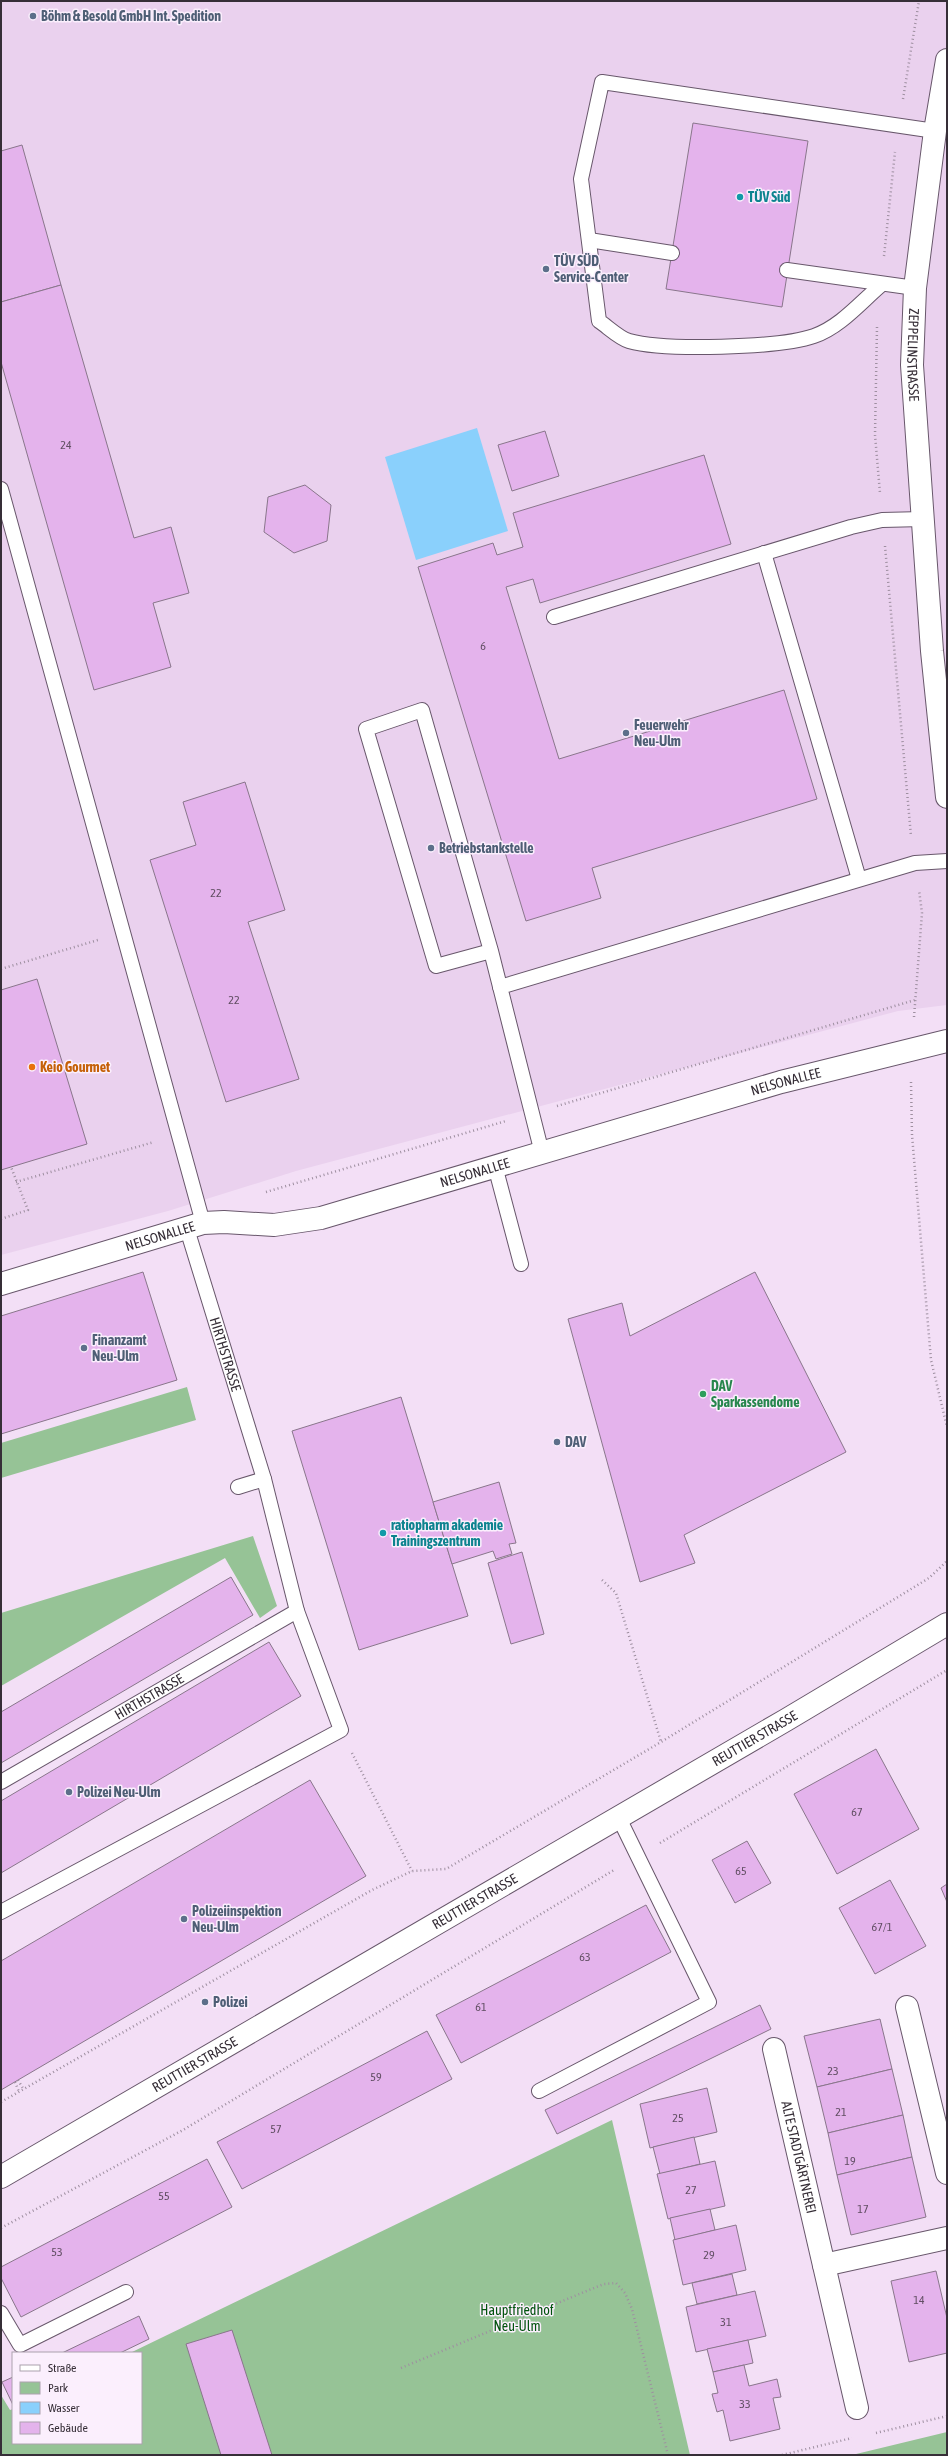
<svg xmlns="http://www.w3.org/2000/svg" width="948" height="2456" font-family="'Asap Condensed',sans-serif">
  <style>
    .built { fill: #ead1ee }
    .green { fill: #96c396 }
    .water { fill: #8ad0fc }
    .building { fill: #e4b3ec; stroke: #89768b }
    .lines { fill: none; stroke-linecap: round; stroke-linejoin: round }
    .lane-casing { stroke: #68576b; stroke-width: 16 }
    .street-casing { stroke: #68576b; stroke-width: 24 }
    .secondary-casing { stroke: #68576b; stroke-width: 24 }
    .path { stroke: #9e8fa0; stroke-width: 2.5; stroke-dasharray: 1 3; stroke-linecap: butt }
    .lane { stroke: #fff; stroke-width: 14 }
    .street { stroke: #fff; stroke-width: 22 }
    .secondary { stroke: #fff; stroke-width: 22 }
    .service-dot { fill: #5c6f8a; stroke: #fbeffd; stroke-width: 1.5 }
    .culture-dot { fill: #0f9aa8; stroke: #fbeffd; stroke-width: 1.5 }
    .food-dot { fill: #e8710a; stroke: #fbeffd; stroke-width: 1.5 }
    .leisure-dot { fill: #2e9e5b; stroke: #fbeffd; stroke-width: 1.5 }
    .labels { text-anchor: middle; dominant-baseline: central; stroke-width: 3; stroke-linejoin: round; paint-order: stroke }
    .number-label { font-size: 12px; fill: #624f64 }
    .service-label { font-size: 14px; font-weight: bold; fill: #4e5e75; stroke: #fbeffd; text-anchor: start }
    .culture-label { font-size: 14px; font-weight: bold; fill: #0d838f; stroke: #fbeffd; text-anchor: start }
    .street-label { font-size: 14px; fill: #362e37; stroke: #fbeffd }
    .food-label { font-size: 14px; font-weight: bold; fill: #c56008; stroke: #fbeffd; text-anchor: start }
    .leisure-label { font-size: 14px; font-weight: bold; fill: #27864d; stroke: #fbeffd; text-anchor: start }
    .park-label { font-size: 14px; fill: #00530d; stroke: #fbeffd }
  </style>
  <rect width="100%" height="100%" fill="#f3dff6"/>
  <path class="built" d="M1 1H947V1005L898 1011 296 1171 168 1211 1 1255Z"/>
  <g class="green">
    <path d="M187 1387 196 1420 1 1478V1443Z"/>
    <path d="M253 1536 277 1606 260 1618 225 1558 1 1686V1613Z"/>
    <path d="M612 2120 690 2455H1V2395L10 2410 13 2409V2443H141V2353H130Z"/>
    <path d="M947 2432V2455H852Z"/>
  </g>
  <path class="water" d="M477 428 508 531 416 560 385 457Z"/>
  <g class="building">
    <path d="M693 123 808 141 782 307 666 289Z"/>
    <path d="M22 145 61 285 1 302V151Z"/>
    <path d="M61 285 134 538 171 527 189 593 153 603 171 667 94 690 1 362V302Z"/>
    <path d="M545 431 559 476 512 491 498 445Z"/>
    <path d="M704 455 731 544 540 603 533 579 506 587 559 759 784 690 817 799 592 868 601 898 526 921 418 567 493 543 497 555 523 547 513 513Z"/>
    <path d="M305 485 331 505 327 541 294 553 264 532 268 497Z"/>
    <path d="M245 782 285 910 248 922 299 1079 226 1102 150 860 196 845 183 802Z"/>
    <path d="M37 979 87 1144 1 1170V990Z"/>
    <path d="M143 1272 177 1380 1 1434V1316Z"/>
    <path d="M755 1272 846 1452 684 1535 695 1563 640 1582 568 1319 622 1303 630 1336Z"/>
    <path d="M401 1397 468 1616 359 1650 292 1431Z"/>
    <path d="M499 1482 516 1543 509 1544 512 1554 496 1559 493 1551 452 1564 433 1502Z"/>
    <path d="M522 1552 544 1634 511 1644 488 1563Z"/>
    <path d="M231 1577 253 1615 1 1763V1712Z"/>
    <path d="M269 1642 301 1696 1 1873V1801Z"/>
    <path d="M876 1749 919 1829 837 1874 794 1794Z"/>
    <path d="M310 1780 366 1876 1 2090V1961Z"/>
    <path d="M747 1841 771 1883 735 1903 712 1860Z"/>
    <path d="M890 1880 926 1946 875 1974 839 1908Z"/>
    <path d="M947 1884V1902L941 1888Z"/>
    <path d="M646 1905 671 1952 461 2063 436 2015Z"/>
    <path d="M760 2005 771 2029 557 2134 545 2110Z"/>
    <path d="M880 2019 892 2069 817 2087 804 2036Z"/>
    <path d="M427 2031 452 2079 242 2189 217 2142Z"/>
    <path d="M892 2069 903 2115 828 2133 817 2087Z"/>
    <path d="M707 2088 717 2132 650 2148 640 2104Z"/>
    <path d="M903 2115 912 2157 837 2175 828 2133Z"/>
    <path d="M694 2137 700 2164 660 2174 653 2147Z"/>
    <path d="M912 2157 926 2217 851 2235 837 2175Z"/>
    <path d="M207 2159 232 2207 21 2317 1 2278V2267Z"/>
    <path d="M715 2161 725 2206 668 2219 657 2174Z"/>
    <path d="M710 2209 715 2230 675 2240 670 2218Z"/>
    <path d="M736 2225 746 2270 683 2285 673 2240Z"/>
    <path d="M936 2271 947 2318V2353L909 2362 891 2281Z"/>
    <path d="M732 2274 737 2295 697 2304 692 2283Z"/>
    <path d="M755 2291 766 2336 696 2352 686 2307Z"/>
    <path d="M139 2316 149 2339 120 2353H62Z"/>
    <path d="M232 2330 272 2455H221L186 2344Z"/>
    <path d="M748 2340 753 2363 713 2372 707 2349Z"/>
    <path d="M744 2365 749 2386 777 2379 781 2397 773 2398 780 2429 730 2441 723 2410 717 2412 712 2394 718 2393 713 2372Z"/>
    <path d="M13 2377V2405L2 2382Z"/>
  </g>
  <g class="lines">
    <defs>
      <g id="lane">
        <path d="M589 240 672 253"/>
        <path d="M787 270 915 288"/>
        <path d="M881 285C860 303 840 327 814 336 779 348 664 351 629 341 619 338 608 327 599 321L581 179 602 82 935 131"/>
        <path d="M1 489 203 1223"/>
        <path d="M764 553 859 879"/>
        <path d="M554 617 851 527 882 520 923 519"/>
        <path d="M491 951 436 966 366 729 422 710 491 951 542 1153"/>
        <path d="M500 987 915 863 947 861"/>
        <path d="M495 1166 521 1264"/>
        <path id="s1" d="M187 1229 264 1479"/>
        <path id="s2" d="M1 1782 297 1611"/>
        <path d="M1 1912 341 1730 297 1611 264 1479 238 1487"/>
        <path d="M539 2091 709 2002 619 1818"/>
        <path d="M1 2313 20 2345 126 2292"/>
      </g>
      <g id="street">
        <path id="s3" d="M947 60 935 131 915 288 912 365 932 651 947 797"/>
        <path id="s4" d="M1 1284 203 1223 224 1222 274 1225 321 1218 781 1082 947 1041"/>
        <path d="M907 2007 947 2173"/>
        <path id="s5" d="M774 2049 857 2408"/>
        <path d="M824 2265 947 2238"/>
      </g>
      <g id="secondary">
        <path id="s6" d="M1 2177 786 1720 947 1624"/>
      </g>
    </defs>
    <use href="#lane" class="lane-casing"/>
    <use href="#street" class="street-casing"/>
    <use href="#secondary" class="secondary-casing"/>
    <g class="path">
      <path d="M903 99 919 1"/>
      <path d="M884 256 895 152"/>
      <path d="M877 327 875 435 880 493"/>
      <path d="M885 546 911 836"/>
      <path d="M1 969 98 940"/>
      <path d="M914 1017 922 913 919 890"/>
      <path d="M911 1082 912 1135 931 1360 947 1427"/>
      <path d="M557 1106 915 1000"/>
      <path d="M16 1182 154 1142"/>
      <path d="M266 1192 506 1121"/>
      <path d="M1 1219 28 1210 11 1167"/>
      <path d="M602 1580 616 1593 661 1742"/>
      <path d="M352 1753 412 1871"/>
      <path d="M660 1843 947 1670"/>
      <path d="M18 2080 24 2090"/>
      <path d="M15 2082 19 2092"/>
      <path d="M1 2102 372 1890 412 1871 446 1869 661 1742 929 1578 947 1561"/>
      <path d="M1 2228 183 2130 614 1870"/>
      <path d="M401 2368 589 2290 604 2284 616 2283 625 2293 632 2309 668 2455"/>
      <path d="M876 2433 947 2416"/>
      <path d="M782 2455 852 2438"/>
    </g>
    <use href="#lane" class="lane"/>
    <use href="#street" class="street"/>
    <use href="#secondary" class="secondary"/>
  </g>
  <g class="service-dot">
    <circle cx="33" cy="16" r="4"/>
    <circle cx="546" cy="269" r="4"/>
    <circle cx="626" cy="733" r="4"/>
    <circle cx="431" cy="848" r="4"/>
    <circle cx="84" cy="1348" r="4"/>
    <circle cx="557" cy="1442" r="4"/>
    <circle cx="69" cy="1792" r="4"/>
    <circle cx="184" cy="1919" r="4"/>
    <circle cx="205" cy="2002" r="4"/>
  </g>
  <g class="culture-dot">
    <circle cx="740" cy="197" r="4"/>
    <circle cx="383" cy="1533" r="4"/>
  </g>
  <circle class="food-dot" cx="32" cy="1067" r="4"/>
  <circle class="leisure-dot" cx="703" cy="1394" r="4"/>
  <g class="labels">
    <g class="number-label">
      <text x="66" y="445">24</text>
      <text x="483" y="646">6</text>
      <text x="216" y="893">22</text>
      <text x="234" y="1000">22</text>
      <text x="857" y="1812">67</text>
      <text x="741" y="1871">65</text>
      <text x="882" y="1927">67/1</text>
      <text x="585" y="1957">63</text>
      <text x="481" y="2007">61</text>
      <text x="833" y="2071">23</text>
      <text x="376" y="2077">59</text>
      <text x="841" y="2112">21</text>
      <text x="678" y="2118">25</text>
      <text x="276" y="2129">57</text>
      <text x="850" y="2161">19</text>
      <text x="691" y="2190">27</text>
      <text x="164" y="2196">55</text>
      <text x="863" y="2209">17</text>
      <text x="57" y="2252">53</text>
      <text x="709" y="2255">29</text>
      <text x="919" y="2300">14</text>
      <text x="726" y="2322">31</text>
      <text x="745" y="2404">33</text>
    </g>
    <g class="service-label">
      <text x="41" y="16">Böhm &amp; Besold GmbH Int. Spedition</text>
      <text x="554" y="261">TÜV SÜD<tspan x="554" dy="16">Service-Center</tspan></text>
      <text x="634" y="725">Feuerwehr<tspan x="634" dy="16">Neu-Ulm</tspan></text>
      <text x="439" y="848">Betriebstankstelle</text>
      <text x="92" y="1340">Finanzamt<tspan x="92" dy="16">Neu-Ulm</tspan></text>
      <text x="565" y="1442">DAV</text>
      <text x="77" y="1792">Polizei Neu-Ulm</text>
      <text x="192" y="1911">Polizeiinspektion<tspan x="192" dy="16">Neu-Ulm</tspan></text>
      <text x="213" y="2002">Polizei</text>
    </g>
    <g class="culture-label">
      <text x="748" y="197">TÜV Süd</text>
      <text x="391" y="1525">ratiopharm akademie<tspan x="391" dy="16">Trainingszentrum</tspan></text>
    </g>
    <g class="street-label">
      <text stroke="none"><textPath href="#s3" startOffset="297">ZEPPELINSTRASSE</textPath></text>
      <text stroke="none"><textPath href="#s4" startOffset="814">NELSONALLEE</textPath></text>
      <text stroke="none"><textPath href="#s4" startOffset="490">NELSONALLEE</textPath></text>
      <text stroke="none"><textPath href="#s4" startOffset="166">NELSONALLEE</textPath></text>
      <text stroke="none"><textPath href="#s1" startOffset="131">HIRTHSTRASSE</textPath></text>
      <text stroke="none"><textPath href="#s2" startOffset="171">HIRTHSTRASSE</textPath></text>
      <text stroke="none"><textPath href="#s6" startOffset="872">REUTTIER STRASSE</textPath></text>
      <text stroke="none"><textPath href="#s6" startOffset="548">REUTTIER STRASSE</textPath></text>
      <text stroke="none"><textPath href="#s6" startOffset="224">REUTTIER STRASSE</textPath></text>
      <text stroke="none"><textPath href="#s5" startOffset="111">ALTE STADTGÄRTNEREI</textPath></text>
    </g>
    <g class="food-label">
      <text x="40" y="1067">Keio Gourmet</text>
    </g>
    <g class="leisure-label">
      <text x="711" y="1386">DAV<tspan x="711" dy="16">Sparkassendome</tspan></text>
    </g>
    <g class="park-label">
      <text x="517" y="2310">Hauptfriedhof<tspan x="517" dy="16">Neu-Ulm</tspan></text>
    </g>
  </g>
  <rect width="948" height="2456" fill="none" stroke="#362e37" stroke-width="4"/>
  <rect x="12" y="2352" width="130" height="92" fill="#fbeffd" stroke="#aca2ae"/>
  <rect x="20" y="2365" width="20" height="6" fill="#ffffff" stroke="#aca2ae"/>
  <text x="48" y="2372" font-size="12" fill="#362e37">Straße</text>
  <rect x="20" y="2382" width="20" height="12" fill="#96c396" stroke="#aca2ae"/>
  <text x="48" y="2392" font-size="12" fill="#362e37">Park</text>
  <rect x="20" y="2402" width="20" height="12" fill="#8ad0fc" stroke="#aca2ae"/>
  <text x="48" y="2412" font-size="12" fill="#362e37">Wasser</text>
  <rect x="20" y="2422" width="20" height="12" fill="#e4b3ec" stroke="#aca2ae"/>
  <text x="48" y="2432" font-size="12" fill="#362e37">Gebäude</text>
</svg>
